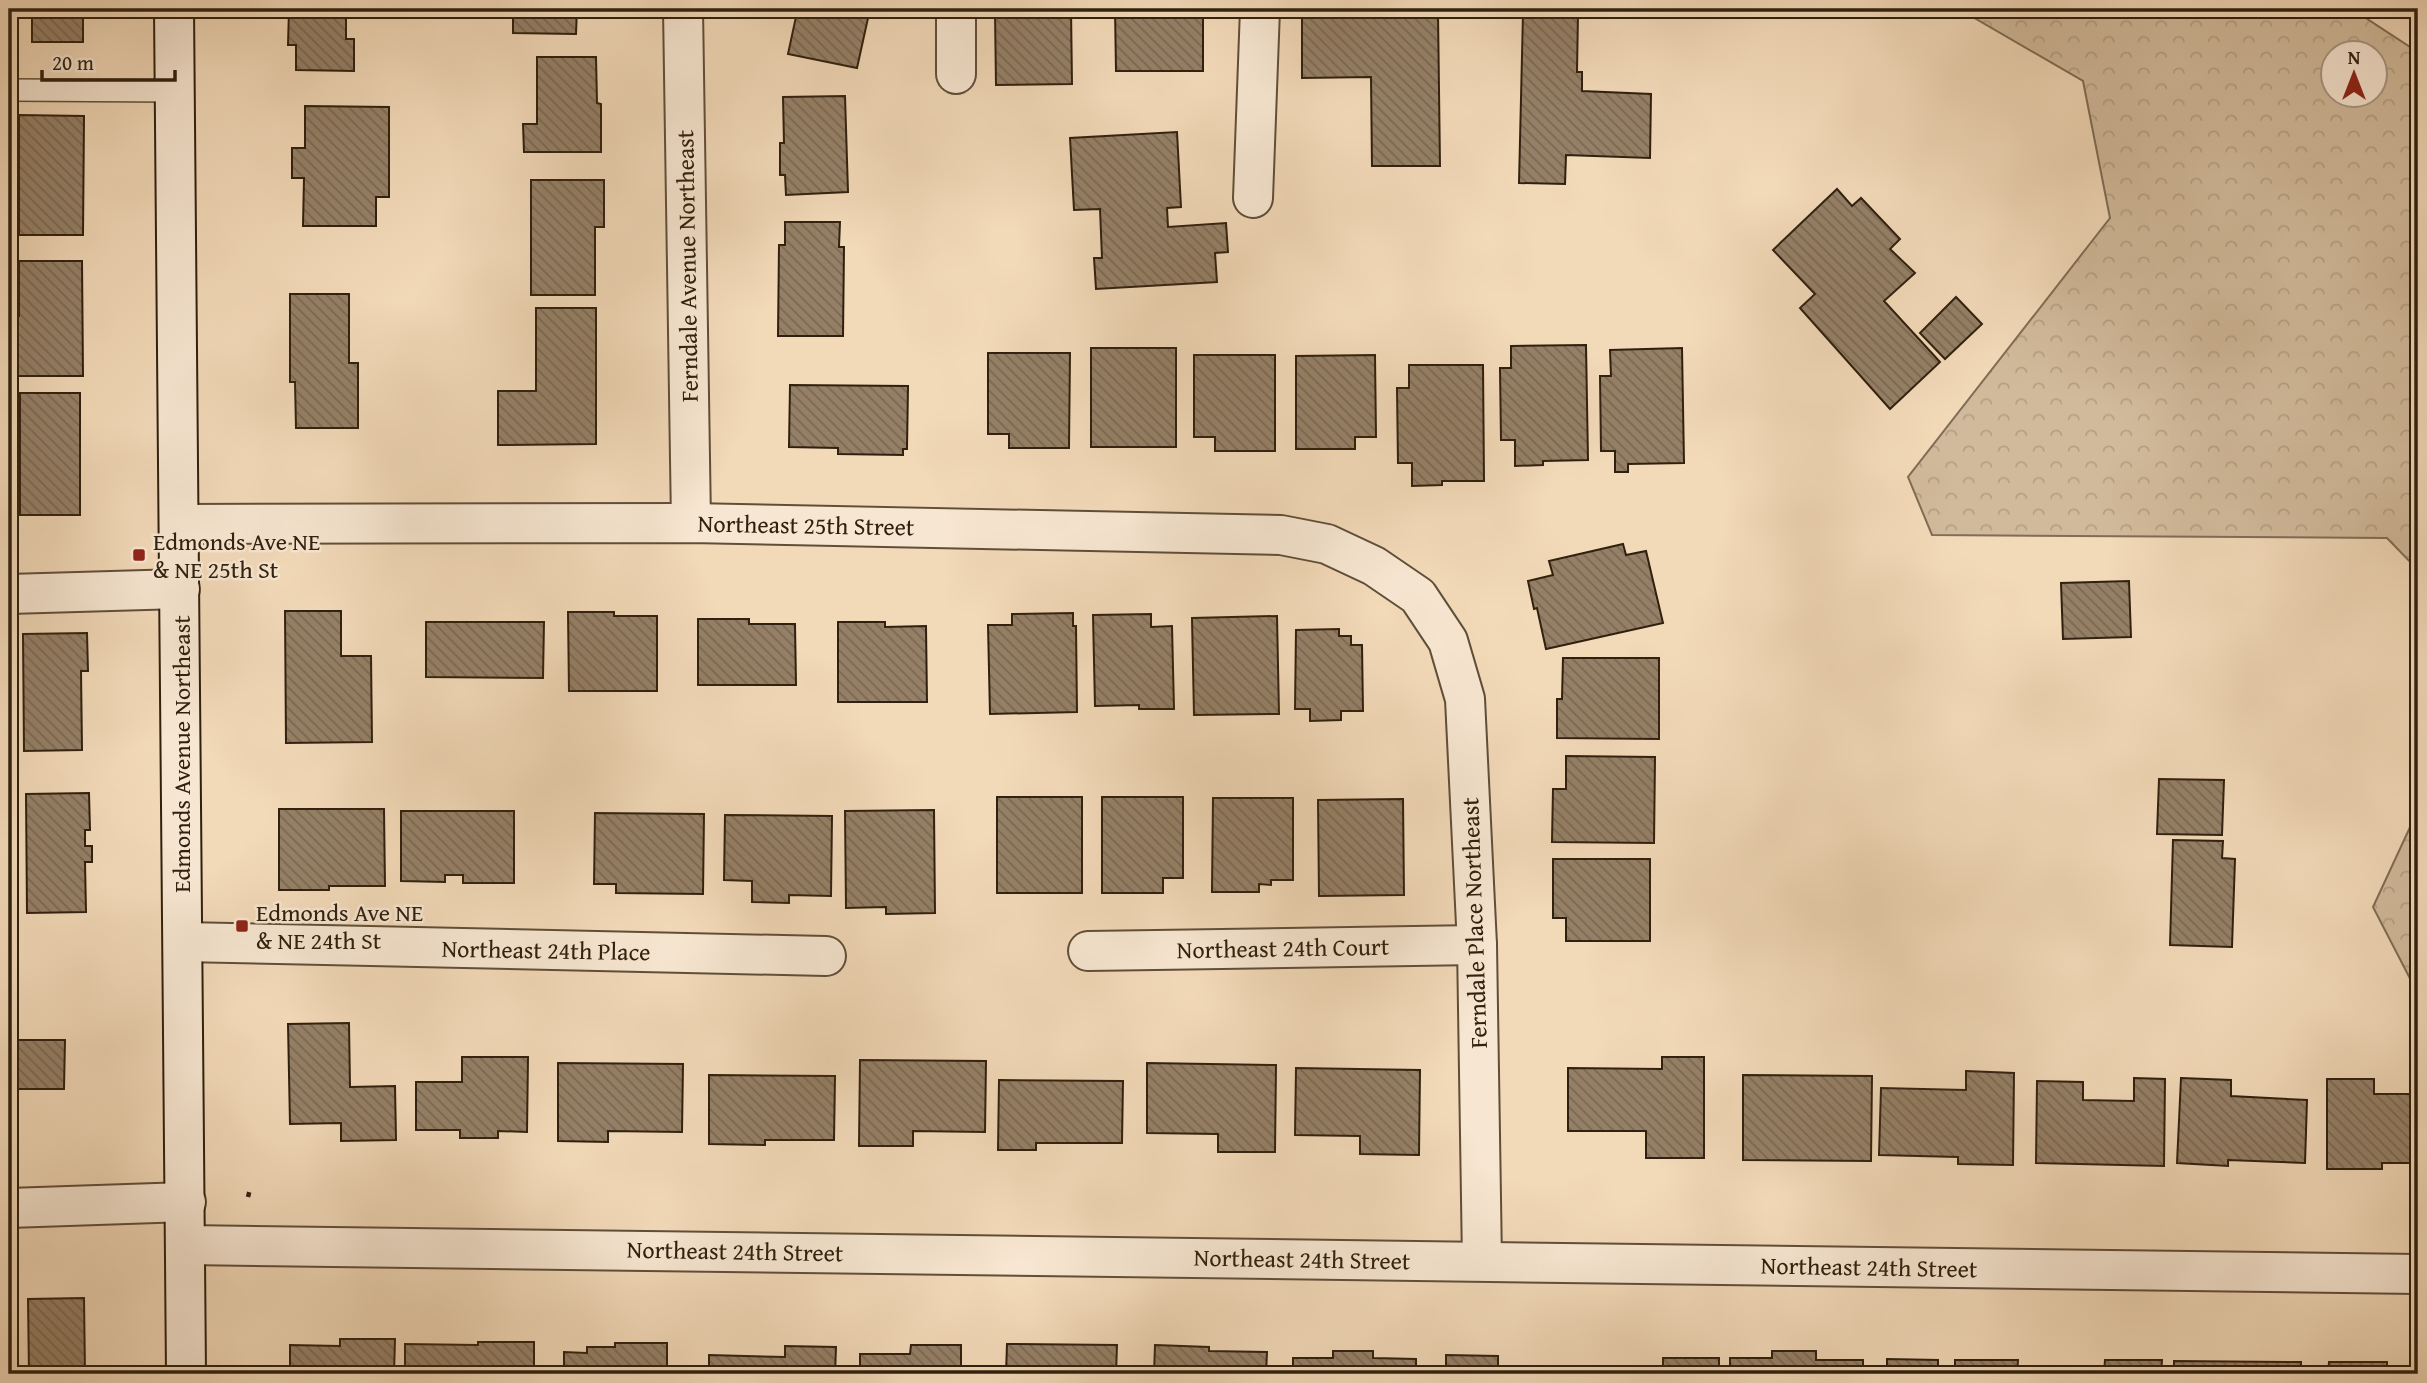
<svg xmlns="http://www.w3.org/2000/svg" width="2427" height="1383" font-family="'Gentium Book Plus',serif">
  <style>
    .forest { fill: url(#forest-crowns); stroke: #806d55; stroke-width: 2; fill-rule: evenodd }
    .building { fill: url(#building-back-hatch); stroke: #30200f; stroke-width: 2 }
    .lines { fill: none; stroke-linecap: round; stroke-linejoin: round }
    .lane-casing { stroke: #604e39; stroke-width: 24 }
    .street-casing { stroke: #604e39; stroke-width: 42 }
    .secondary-casing { stroke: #30200f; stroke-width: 42 }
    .path { stroke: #30200f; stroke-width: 4.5; stroke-dasharray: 5 3.5; stroke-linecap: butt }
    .lane { stroke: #f7e6d1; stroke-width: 21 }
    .street { stroke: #f7e6d1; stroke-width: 38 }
    .secondary { stroke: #f7e6d1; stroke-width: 38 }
    .poi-dot { fill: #8f2418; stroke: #f7e6d1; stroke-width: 2.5 }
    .labels { text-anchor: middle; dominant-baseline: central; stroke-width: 5; stroke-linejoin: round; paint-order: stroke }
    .street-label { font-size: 24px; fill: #30200f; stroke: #f7e6d1 }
    .poi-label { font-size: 24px; fill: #30200f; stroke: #f7e6d1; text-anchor: start }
  </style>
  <defs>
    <pattern id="forest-crowns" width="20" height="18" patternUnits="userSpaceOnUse" patternTransform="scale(1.75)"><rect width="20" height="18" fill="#d1ba9b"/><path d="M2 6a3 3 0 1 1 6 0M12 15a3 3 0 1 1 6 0" fill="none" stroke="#b4a084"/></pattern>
    <pattern id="building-back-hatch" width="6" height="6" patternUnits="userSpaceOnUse" patternTransform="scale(1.75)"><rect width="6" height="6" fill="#958067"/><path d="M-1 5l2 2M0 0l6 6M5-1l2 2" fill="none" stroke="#7a6853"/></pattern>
  </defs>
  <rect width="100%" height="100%" fill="#f2d9b8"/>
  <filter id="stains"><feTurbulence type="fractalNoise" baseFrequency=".00286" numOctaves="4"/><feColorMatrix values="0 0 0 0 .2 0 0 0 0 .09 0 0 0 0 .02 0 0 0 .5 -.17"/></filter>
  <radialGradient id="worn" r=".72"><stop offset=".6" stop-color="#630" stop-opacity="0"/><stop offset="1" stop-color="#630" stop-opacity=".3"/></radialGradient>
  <g class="forest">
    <path d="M1959 9H2352L2413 49 2418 60V570L2387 538 1932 535 1908 477 2110 218 2083 81ZM2332 52H2374V94H2332Z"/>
    <path d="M2418 810V994L2373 907Z"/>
  </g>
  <g class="building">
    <path d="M9 9H83V42H32V15H9Z"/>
    <path d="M289 9H346V39H354V71L296 70V45H288Z"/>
    <path d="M513 9H577L576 34 513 33Z"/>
    <path d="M806 9H870L857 68 788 54 797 12 804 13Z"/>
    <path d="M1017 9H1071L1072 84 996 85 995 13 1017 12Z"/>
    <path d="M1115 9H1203V71H1116Z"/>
    <path d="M1302 9H1382V14L1438 13 1440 166H1372L1371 77 1302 78Z"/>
    <path d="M1523 13 1578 14 1577 72H1582V91L1651 94 1650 158 1566 155 1565 184 1519 183Z"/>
    <path d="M537 57H596L597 103 601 104V152H524L523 124H537Z"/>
    <path d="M845 96 848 192 786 195 785 175H780V143H784L783 97Z"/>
    <path d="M305 106 389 107V197H376V226H303L304 178H292V148H305Z"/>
    <path d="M19 115 84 116 83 235H19Z"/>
    <path d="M1177 132 1181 207 1167 208 1168 227 1226 223 1228 252 1215 253 1217 282 1096 289 1094 258H1102L1100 209 1074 210 1070 138Z"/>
    <path d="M531 180H604V227H595V295H531Z"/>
    <path d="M1837 189 1852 206 1861 198 1900 239 1890 249 1915 273 1884 301 1940 362 1890 409 1800 308 1815 294 1773 250Z"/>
    <path d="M785 222H840L839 247H844L843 336H778L779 245H785Z"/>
    <path d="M19 261H82L83 376H9V316H19Z"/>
    <path d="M290 294H349V363H358V428H296L295 382H290Z"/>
    <path d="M1956 297 1982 324 1945 359 1920 333Z"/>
    <path d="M536 308H596V444L498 445V391H536Z"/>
    <path d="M1586 345 1588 460 1543 461V465L1515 466V440H1501L1500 368H1511V346Z"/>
    <rect x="1091" y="348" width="85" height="99"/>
    <path d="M1682 348 1684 463 1628 464V472H1615V451H1601L1600 376H1611L1610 350Z"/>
    <path d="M988 353H1070L1069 448H1009V434H988Z"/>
    <path d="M1194 355H1275V451H1215V437H1194Z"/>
    <path d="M1375 355 1376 437H1355V449H1296V356Z"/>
    <path d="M1409 365H1483L1484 481H1442V485L1412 486V463H1398L1397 388H1409Z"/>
    <path d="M790 385 908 386 907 449H903V455L838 454V448L789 447Z"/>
    <rect x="20" y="393" width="60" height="122"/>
    <path d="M1623 544 1626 555 1646 551 1663 623 1546 649 1537 608 1534 609 1528 581 1553 575 1549 561Z"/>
    <path d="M2129 581 2131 637 2063 639 2061 583Z"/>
    <path d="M285 611H341V656H371L372 742 286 743Z"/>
    <path d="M568 612H614V616H657V691H569Z"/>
    <path d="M1073 613V626H1076L1077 712 990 714 988 625H1012V614Z"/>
    <path d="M1151 614V627L1172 626 1174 709H1139V705L1095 706 1093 615Z"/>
    <path d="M1277 616 1279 714 1194 715 1192 618Z"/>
    <path d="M698 619H749V624H795L796 685H698Z"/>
    <path d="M426 622H544L543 678 426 677Z"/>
    <path d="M838 622H885V627L926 626 927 702H838Z"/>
    <path d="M1339 629V636H1351V645H1362L1363 711H1341V720L1310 721V709H1295L1296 630Z"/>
    <path d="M87 633 88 671H81L82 750 24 751 23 634Z"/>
    <path d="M1563 658H1659V739L1557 738V699H1562Z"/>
    <path d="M1566 756 1655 757 1654 843 1552 842 1553 789H1566Z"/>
    <path d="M2159 779 2224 780 2222 835 2157 834Z"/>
    <path d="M89 793 90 830H85V846H92V862H85L86 912 27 913 26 794Z"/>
    <rect x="997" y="797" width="85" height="96"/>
    <path d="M1102 797H1183V878H1163V893H1102Z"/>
    <path d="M1213 798H1293V880H1271V885L1259 884V892H1212Z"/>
    <path d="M1403 799 1404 895 1319 896 1318 800Z"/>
    <path d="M279 809H384L385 886H329V890H279Z"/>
    <path d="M934 810 935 913 886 914V907L846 908 845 811Z"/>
    <path d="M401 811H514V883H463V875H445V882L401 881Z"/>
    <path d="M595 813 704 814 703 894 616 893V884H594Z"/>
    <path d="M725 815 832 816 831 896 789 895V903L752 902V881L724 880Z"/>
    <path d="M2173 840 2223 841 2222 858 2235 859 2232 947 2170 945Z"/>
    <path d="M1553 859H1650V941H1566V918H1553Z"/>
    <path d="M349 1023 350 1087 395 1086 396 1140 341 1141V1123L290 1124 288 1024Z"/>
    <path d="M9 1040H65L64 1089H9Z"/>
    <path d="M462 1057H528L527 1132 498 1131V1138H460V1130H416V1082H462Z"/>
    <path d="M1662 1057H1704V1158H1646V1131H1568V1068L1662 1069Z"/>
    <path d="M860 1060 986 1061 985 1132 913 1131V1146H859Z"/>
    <path d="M558 1063 683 1064 682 1132 608 1131V1142L558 1141Z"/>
    <path d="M1147 1063 1276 1065 1275 1152H1218V1134L1147 1133Z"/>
    <path d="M1296 1068 1420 1070 1419 1155 1360 1154V1136L1295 1135Z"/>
    <path d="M1966 1071 2014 1073 2013 1165 1958 1164V1157L1879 1155 1881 1088 1966 1090Z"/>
    <path d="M709 1075 835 1076 834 1140H765V1145L709 1144Z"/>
    <path d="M1743 1075 1872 1076 1871 1161 1743 1160Z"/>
    <path d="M2134 1078 2165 1079 2164 1166 2036 1163 2037 1081 2083 1082V1100L2134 1101Z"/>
    <path d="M2181 1078 2231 1080V1096L2307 1100 2305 1163 2228 1160V1166L2177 1163Z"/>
    <path d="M2327 1079H2374V1094H2418V1163H2382V1169H2327Z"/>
    <path d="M999 1080 1123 1081 1122 1143H1036V1150H998Z"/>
    <path d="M84 1298 85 1374H29L28 1299Z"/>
    <path d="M340 1339H395L394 1374H290V1345L340 1346Z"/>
    <path d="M478 1342H534V1374H405V1344L478 1345Z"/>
    <path d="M615 1343H667V1374H564V1352L587 1353V1347H615Z"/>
    <path d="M1007 1344 1117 1345 1116 1374H1006Z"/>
    <path d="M911 1345H961V1374H860V1354H910Z"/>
    <path d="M1155 1345 1209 1347V1351L1267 1352 1266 1374H1154Z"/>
    <path d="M785 1346 836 1347 835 1374H709V1355L785 1357Z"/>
    <path d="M1333 1351H1373V1358L1416 1359V1374H1293V1358H1333Z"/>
    <path d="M1772 1351H1816V1360H1863V1374H1730V1358H1772Z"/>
    <path d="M1446 1355 1498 1356V1374H1446Z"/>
    <rect x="1663" y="1358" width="56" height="16"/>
    <path d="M1887 1359 1938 1360V1374H1887Z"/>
    <path d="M1955 1360H2018L2017 1374H1955Z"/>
    <path d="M2105 1360H2162L2161 1374H2104Z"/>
    <path d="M2174 1361 2301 1362V1374H2174Z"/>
    <path d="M2329 1362H2387V1374H2328Z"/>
  </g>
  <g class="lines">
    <defs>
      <path id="lane" d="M9 90 175 91"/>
      <g id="street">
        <path d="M683 9 691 523"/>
        <path d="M956 9V74"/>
        <path d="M1253 198 1260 9"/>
        <path d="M179 524 691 523 1281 535 1327 544 1374 566 1418 596 1448 641 1465 699 1477 945 1482 1261"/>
        <path d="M9 594 180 589"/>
        <path d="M183 942 826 956"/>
        <path d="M1088 951 1477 945"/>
        <path d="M9 1208 186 1202"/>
        <path d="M186 1245 2418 1274"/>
      </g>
      <path id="secondary" d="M174 9 186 1374"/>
    </defs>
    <use href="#lane" class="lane-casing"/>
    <use href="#street" class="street-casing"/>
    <use href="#secondary" class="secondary-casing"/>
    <path class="path" d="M248 1197 250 1189"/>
    <use href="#lane" class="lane"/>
    <use href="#street" class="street"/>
    <use href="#secondary" class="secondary"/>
  </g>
  <g class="poi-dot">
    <rect x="132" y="548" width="14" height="14" rx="3.5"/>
    <rect x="235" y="919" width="14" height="14" rx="3.5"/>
  </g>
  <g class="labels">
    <g class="street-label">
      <text transform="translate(687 266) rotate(-91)">Ferndale Avenue Northeast</text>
      <text transform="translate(806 525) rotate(1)">Northeast 25th Street</text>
      <text transform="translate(181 754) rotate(-90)">Edmonds Avenue Northeast</text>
      <text transform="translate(1474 923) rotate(-92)">Ferndale Place Northeast</text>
      <text transform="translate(1283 948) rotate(-1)">Northeast 24th Court</text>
      <text transform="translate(546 950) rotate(1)">Northeast 24th Place</text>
      <text transform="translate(735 1251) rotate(1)">Northeast 24th Street</text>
      <text transform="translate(1302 1259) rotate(1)">Northeast 24th Street</text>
      <text transform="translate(1869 1267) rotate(1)">Northeast 24th Street</text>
    </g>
    <g class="poi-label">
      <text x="153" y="541">Edmonds Ave NE<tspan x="153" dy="28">&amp; NE 25th St</tspan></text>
      <text x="256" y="912">Edmonds Ave NE<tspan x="256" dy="28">&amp; NE 24th St</tspan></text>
    </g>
  </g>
  <rect width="2427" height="1383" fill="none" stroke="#f2d9b8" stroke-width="35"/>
  <rect x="10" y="10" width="2406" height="1362" fill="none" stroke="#30200f" stroke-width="3.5"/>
  <rect x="18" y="18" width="2392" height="1348" fill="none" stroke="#30200f" stroke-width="2"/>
  <g transform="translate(2354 74)"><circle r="33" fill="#f7e6d1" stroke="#a79783" stroke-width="2"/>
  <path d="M0-5L12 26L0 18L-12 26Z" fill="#8f2418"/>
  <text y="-10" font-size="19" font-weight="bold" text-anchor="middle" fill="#30200f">N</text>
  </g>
  <path d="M42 70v10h133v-10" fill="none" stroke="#30200f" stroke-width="3.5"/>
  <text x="52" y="70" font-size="21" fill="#30200f" stroke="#f7e6d1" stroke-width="5" paint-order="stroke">20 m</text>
  <rect width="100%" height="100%" filter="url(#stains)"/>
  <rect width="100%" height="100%" fill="url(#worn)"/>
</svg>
